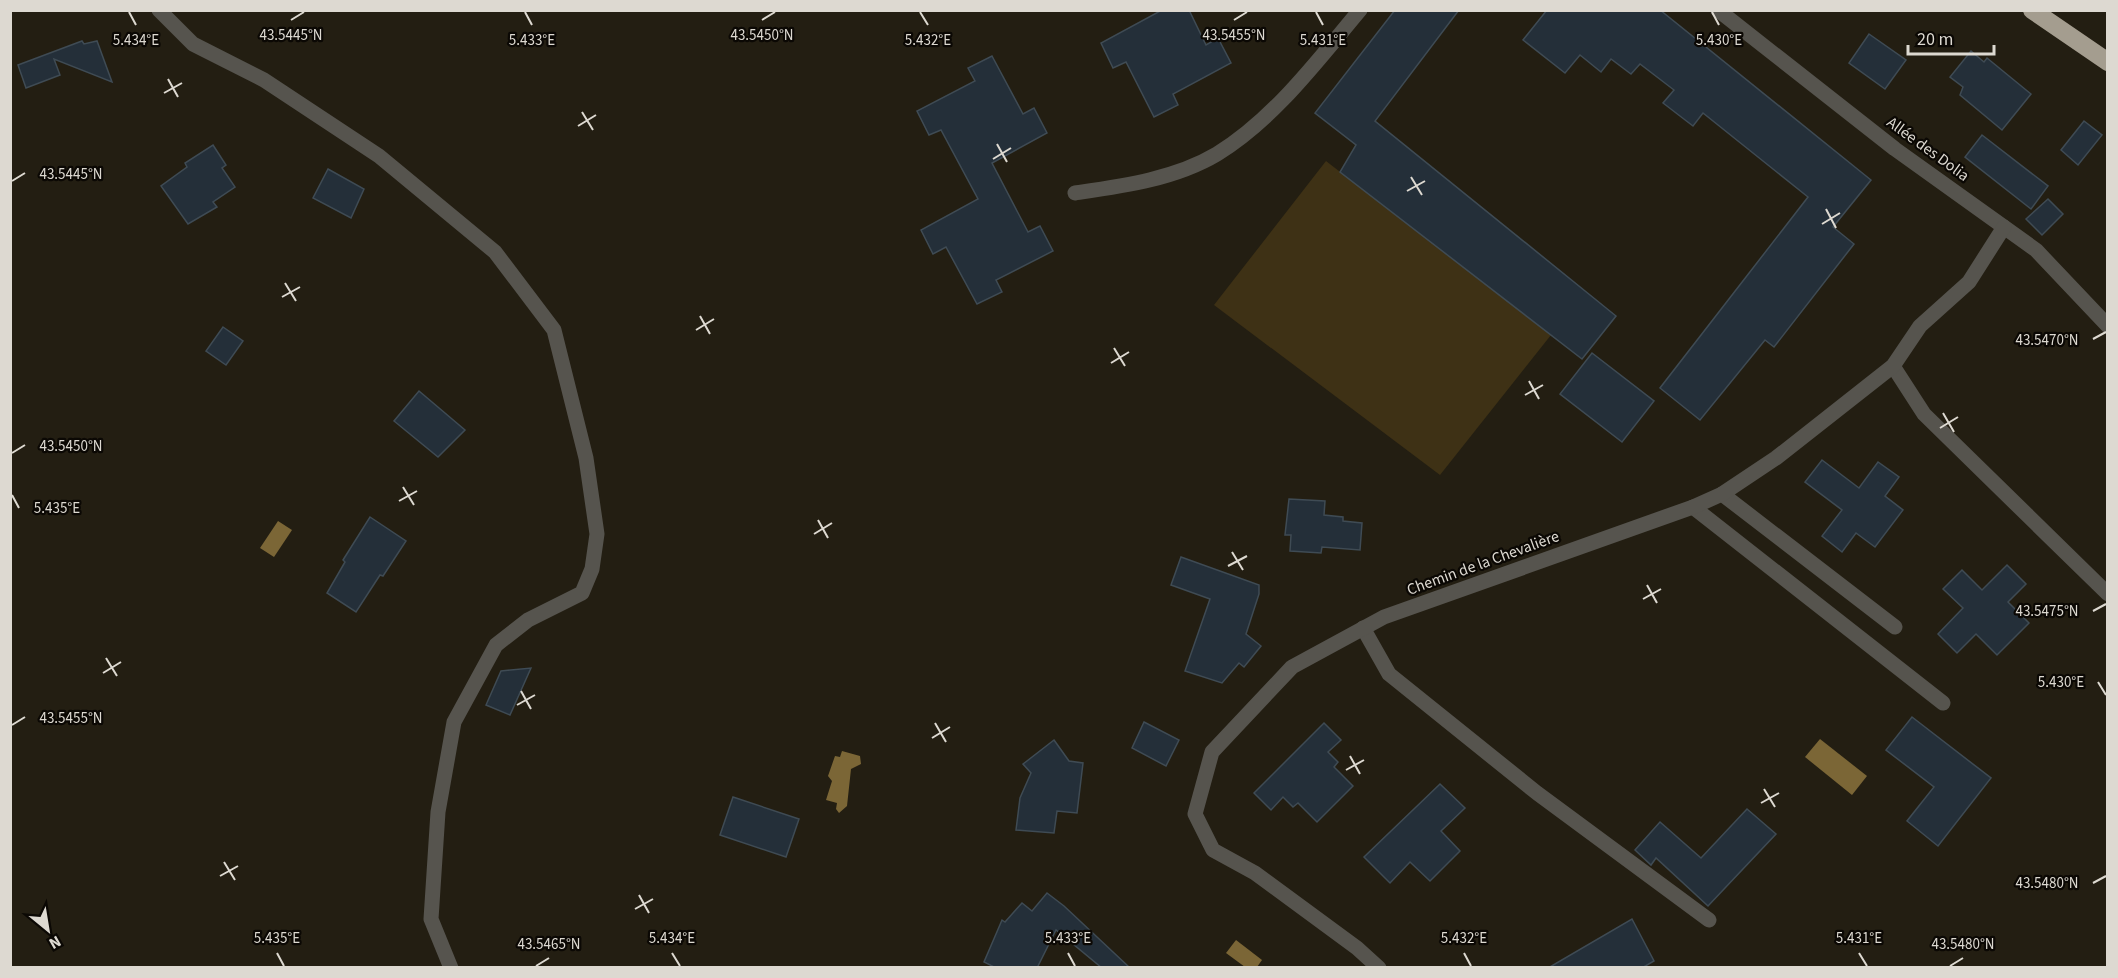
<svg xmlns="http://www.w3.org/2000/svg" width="2118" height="978" font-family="'Source Sans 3',sans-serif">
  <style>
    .green { fill: #3e3115 }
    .water { fill: #7b6636 }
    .building { fill: #242f39; stroke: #3f4b54; stroke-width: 1.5 }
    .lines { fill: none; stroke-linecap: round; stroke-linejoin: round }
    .minor { stroke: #56544e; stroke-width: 15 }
    .highway { stroke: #a49d8f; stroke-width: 18 }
    .ticks { fill: none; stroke: #ddd9d1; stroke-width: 2 }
    .labels { text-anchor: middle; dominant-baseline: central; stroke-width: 4.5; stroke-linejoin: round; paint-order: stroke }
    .street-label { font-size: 16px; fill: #ddd9d1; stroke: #0b0804 }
    .ticks-label { font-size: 15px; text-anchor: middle; fill: #ddd9d1; stroke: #0b0804; stroke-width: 4.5; stroke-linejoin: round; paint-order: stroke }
  </style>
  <rect width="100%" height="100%" fill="#231e12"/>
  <path class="green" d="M1326 161 1551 335 1440 475 1214 305Z"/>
  <g class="water">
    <path d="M278 521 292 530 274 557 260 548Z"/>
    <path d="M1820 739 1867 776 1852 795 1805 757Z"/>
    <path d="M842 751 860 756 861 764 851 769 847 806 839 813 836 809 837 803 826 800 832 781 828 776 835 756 840 757Z"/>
    <path d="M1236 940 1262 960 1257 967H1245L1226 953Z"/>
  </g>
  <g class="building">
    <path d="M1162 10H1189L1206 45 1218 38 1231 63 1173 94 1178 105 1154 117 1126 62 1113 68 1101 43Z"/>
    <path d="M1395 10H1459L1375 121 1616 316 1582 359 1340 172 1356 145 1315 113Z"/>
    <path d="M1547 10H1660L1871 180 1833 227 1854 244 1774 347 1765 340 1700 420 1660 388 1808 197 1703 113 1693 126 1663 103 1674 90 1640 64 1631 74 1611 59 1601 72 1580 55 1565 73 1523 40Z"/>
    <path d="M1869 34 1906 60 1885 89 1849 63Z"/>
    <path d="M82 41 84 44 97 41 112 82 54 59 60 75 26 88 18 65Z"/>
    <path d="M1971 51 1984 62 1987 58 2031 94 2002 130 1960 95 1963 87 1950 77Z"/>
    <path d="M992 56 1023 114 1034 108 1047 133 992 163 1028 232 1040 226 1053 251 996 280 1002 292 977 304 946 247 933 254 921 230 978 199 941 130 929 135 917 111 975 81 968 68Z"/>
    <path d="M2084 121 2102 135 2078 165 2061 150Z"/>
    <path d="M1982 135 2048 186 2031 209 1965 157Z"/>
    <path d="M213 145 226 165 222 168 235 187 213 202 217 207 188 224 161 186 187 167 185 163Z"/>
    <path d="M328 169 364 189 351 218 313 198Z"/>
    <path d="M2048 199 2063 214 2042 235 2026 219Z"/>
    <path d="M223 327 243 341 226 365 206 351Z"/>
    <path d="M1592 353 1654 401 1622 442 1560 394Z"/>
    <path d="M419 391 465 430 438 457 394 421Z"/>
    <path d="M1822 460 1859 488 1878 462 1899 477 1885 496 1903 510 1875 547 1856 533 1842 552 1822 536 1842 510 1805 482Z"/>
    <path d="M1289 499 1325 501 1324 515 1343 517V521L1362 523 1360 550 1322 547 1321 553 1290 551 1291 535H1285Z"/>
    <path d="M370 517 406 541 383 576 380 575 356 612 327 593 345 562 343 560Z"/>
    <path d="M1181 557 1259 585V594L1246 634 1261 646 1244 667 1239 663 1222 683 1185 671 1210 599 1171 585Z"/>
    <path d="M2007 565 2026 584 2008 602 2029 623 1997 655 1976 634 1957 653 1938 634 1963 608 1943 589 1962 570 1982 590Z"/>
    <path d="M531 668 510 715 486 705 501 671Z"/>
    <path d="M1912 717 1991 778 1938 846 1907 821 1934 787 1886 750Z"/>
    <path d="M1144 722 1179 740 1166 766 1132 748Z"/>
    <path d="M1324 723 1341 740 1328 752 1338 762 1334 767 1353 786 1317 822 1298 803 1293 807 1283 797 1271 810 1254 793Z"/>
    <path d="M1054 740 1069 761 1083 763 1077 813 1057 811 1054 833 1016 830 1020 798 1031 773 1023 764Z"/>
    <path d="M1440 784 1465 808 1441 831 1460 851 1430 881 1410 862 1390 883 1364 857Z"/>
    <path d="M733 797 799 819 786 857 720 835Z"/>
    <path d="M1747 809 1776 834 1708 906 1656 858 1651 865 1635 850 1660 822 1701 858Z"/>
    <path d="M1047 893 1064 906 1129 967 1102 968 1056 930 1037 968H996L984 962 1002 920 1005 922 1022 903 1032 911Z"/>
    <path d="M1632 919 1654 961 1642 968H1548Z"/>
  </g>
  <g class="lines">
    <g class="minor">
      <path d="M159 10 193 44 264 80 379 156 495 252 554 330 586 458 597 534 592 569 582 593 528 620 496 645 454 722 438 812 431 919 451 968"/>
      <path d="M1718 10 1895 149 2036 250 2108 326"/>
      <path d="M1075 193C1123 186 1175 179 1217 154 1274 119 1317 61 1360 10"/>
      <path d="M1893 366 1924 414 2108 594"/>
      <path d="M1722 494 1895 627"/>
      <path d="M1693 507 1943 703"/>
      <path d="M1363 628 1389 674 1537 793 1709 920"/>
      <path d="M1379 968 1357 948 1255 873 1213 850 1195 814 1212 752 1292 667 1384 617 1693 507 1722 494 1776 458 1893 366 1920 326 1969 282 2004 227"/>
    </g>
    <path class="highway" d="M2032 10 2108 62"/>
  </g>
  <path class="ticks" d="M129 12 136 25M525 12 532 25M920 12 928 25M1316 12 1323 25M1712 12 1719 25M291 20 304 12M762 20 775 12M1234 20 1247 12M168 79 178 97M164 93 182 83M582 112 593 130M578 126 596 115M997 144 1007 162M993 159 1011 148M1411 177 1422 195M12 181 25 173M1407 191 1425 181M1826 209 1836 228M1822 224 1840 213M285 283 296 301M282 297 300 287M700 316 710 334M696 330 714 319M2093 339 2106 332M1114 348 1125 366M1111 363 1129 352M1529 381 1539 399M1525 395 1543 385M1943 413 1954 432M1940 428 1958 417M12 453 25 445M403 487 414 505M12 495 19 508M399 501 417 491M818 520 828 538M814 534 832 523M1232 552 1243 570M1228 566 1247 556M1647 585 1657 603M1643 599 1661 589M2093 611 2106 604M106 658 117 676M103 673 121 662M2098 682 2106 695M521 691 531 709M517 705 535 695M935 723 946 742M12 725 25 717M932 738 950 727M1350 756 1360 774M1346 770 1364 760M1764 789 1775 807M1761 803 1779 793M224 862 235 880M220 876 238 866M2093 883 2106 876M639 895 649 913M635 909 653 899M277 953 284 966M672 953 680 966M1068 953 1075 966M1464 953 1471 966M1859 953 1867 966M536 966 549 958M1950 966 1963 958"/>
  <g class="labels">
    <g class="street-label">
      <text transform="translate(1928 149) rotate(36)">Allée des Dolia</text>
      <text transform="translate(1483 563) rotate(-20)">Chemin de la Chevalière</text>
    </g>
  </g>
  <g class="ticks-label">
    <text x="291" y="40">43.5445°N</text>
    <text x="762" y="40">43.5450°N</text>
    <text x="1234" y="40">43.5455°N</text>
    <text x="1719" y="45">5.430°E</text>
    <text x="136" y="45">5.434°E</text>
    <text x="532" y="45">5.433°E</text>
    <text x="928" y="45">5.432°E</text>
    <text x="1323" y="45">5.431°E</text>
    <text x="71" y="179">43.5445°N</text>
    <text x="2047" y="345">43.5470°N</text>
    <text x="71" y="451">43.5450°N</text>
    <text x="57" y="513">5.435°E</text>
    <text x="2047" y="616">43.5475°N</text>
    <text x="2061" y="687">5.430°E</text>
    <text x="71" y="723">43.5455°N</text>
    <text x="2047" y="888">43.5480°N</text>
    <text x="277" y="943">5.435°E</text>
    <text x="672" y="943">5.434°E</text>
    <text x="1068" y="943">5.433°E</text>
    <text x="1464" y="943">5.432°E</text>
    <text x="1859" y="943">5.431°E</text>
    <text x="549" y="949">43.5465°N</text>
    <text x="1963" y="949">43.5480°N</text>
  </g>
  <rect width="2118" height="978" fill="none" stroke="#ddd9d1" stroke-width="24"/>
  <g transform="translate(48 930) rotate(150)" stroke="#0b0804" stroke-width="4.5" paint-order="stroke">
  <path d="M0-4.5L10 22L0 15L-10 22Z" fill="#ddd9d1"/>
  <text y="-9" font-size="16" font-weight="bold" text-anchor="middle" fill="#ddd9d1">N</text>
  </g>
  <path d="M1908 45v9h86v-9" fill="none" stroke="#ddd9d1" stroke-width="3"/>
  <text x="1917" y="45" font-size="18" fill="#ddd9d1" stroke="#0b0804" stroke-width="4.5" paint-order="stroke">20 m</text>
</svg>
